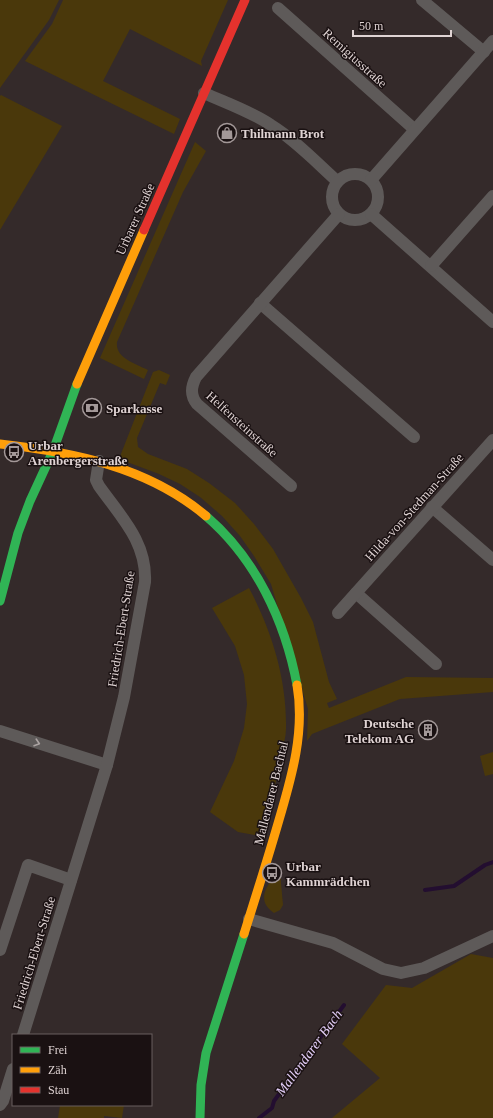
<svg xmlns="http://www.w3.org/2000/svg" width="493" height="1118" font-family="'Times New Roman',serif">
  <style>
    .green { fill: #4a380b }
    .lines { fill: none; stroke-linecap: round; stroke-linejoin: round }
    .stream { stroke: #230e30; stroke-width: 4 }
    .street { stroke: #5e5a59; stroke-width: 12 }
    .fast { stroke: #30b455; stroke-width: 9 }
    .slow { stroke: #ff9f0a; stroke-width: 9 }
    .jam { stroke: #e5322d; stroke-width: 9 }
    .oneway { stroke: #aba3a2 }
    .labels { text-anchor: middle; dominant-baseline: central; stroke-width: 3; stroke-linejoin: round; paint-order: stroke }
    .street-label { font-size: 13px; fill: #dfd3d3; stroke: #1a1112 }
    .poi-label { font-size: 13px; font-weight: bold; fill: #dfd3d3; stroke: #1a1112; text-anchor: start }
    .water-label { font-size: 14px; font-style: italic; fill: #e2cdf7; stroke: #1a1112 }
  </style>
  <rect width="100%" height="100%" fill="#342a2a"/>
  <g class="green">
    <path d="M0 0H59L49 20 0 88Z"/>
    <path d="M63 0H228L201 61 202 66 130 29 103 81 180 119 174 134 25 61 52 24Z"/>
    <path d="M1 95 62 126 0 230V96Z"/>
    <path d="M195 142 206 151 183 192 117 342C115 358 135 363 148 370L144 379 100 358Z"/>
    <path d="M159 370 170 375 166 385 160 383 137 438 138 447 148 454 187 469 209 483 235 503 254 524 273 549 301 598 313 622 329 682 337 699 327 703 329 708 406 677 493 678V692L400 699 312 734 307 741 308 709 271 584 254 556 240 536 222 516 200 497 180 484 159 474 119 459 153 372Z"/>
    <path d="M249 588C272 631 287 680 286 729 286 737 283 745 282 753 277 781 269 808 261 836L238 832 210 812 234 761 244 728 247 704 244 675 235 646 212 608Z"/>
    <path d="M493 752V774L485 776 480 756Z"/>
    <path d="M278 872H280L283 905 280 910 274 913C255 900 267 885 278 872Z"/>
    <path d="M471 954 493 958V1118H332L380 1078 342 1044 386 985 412 988Z"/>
    <path d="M60 1105H124L122 1118 104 1116V1118H58Z"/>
  </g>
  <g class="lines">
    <g class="stream">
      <path d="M425 890 454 886 485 865 493 862"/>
      <path d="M259 1118 272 1108 274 1101 344 1005"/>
    </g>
    <g class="street">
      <path d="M422 0 484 52"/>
      <path d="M278 8 414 129"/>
      <path d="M204 93C226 103 250 111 271 125 295 140 316 162 337 181"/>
      <circle cx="355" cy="197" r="23"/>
      <path d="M371 180 493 41"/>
      <path d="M371 214 493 322"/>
      <path d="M431 266 493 196"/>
      <path d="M260 303 414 437"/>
      <path d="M291 486 197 404C190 395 191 387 196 377L339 214"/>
      <path d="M432 507 493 560"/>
      <path d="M356 593 436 664"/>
      <path d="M338 613 493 440"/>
      <path d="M0 731 107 765"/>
      <path d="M249 919 333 943 383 969 401 973 424 968 493 936"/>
      <path d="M0 950 28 865 71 880"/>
      <path d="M23 1035 107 765 124 697 145 582C147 542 121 517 99 486L96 480 99 461"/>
      <path d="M0 1105 3 1101 13 1069"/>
    </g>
    <g class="fast">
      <path d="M206 516C256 559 285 621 297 685"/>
      <path d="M0 601 18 533 30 501 53 451 77 384"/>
      <path d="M200 1118 201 1085 206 1053 244 934"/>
    </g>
    <g class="slow">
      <path d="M77 384 144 230"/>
      <path d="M0 444C73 452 148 467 206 516"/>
      <path d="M244 934C256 896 268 858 279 820 292 776 305 731 297 685"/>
    </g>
    <path class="jam" d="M144 230 245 0"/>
  </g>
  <defs><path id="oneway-chevron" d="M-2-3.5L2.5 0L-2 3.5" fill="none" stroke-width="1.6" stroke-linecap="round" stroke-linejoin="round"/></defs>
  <use class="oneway" href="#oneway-chevron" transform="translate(37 743) rotate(18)"/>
  <defs>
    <symbol id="shop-ring" viewBox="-11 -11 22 22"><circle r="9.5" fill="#1a1112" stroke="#a39898" stroke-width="1.5"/><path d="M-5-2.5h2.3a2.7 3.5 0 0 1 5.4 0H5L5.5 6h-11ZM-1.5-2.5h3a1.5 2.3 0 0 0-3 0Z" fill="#a39898"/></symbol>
    <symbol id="bank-ring" viewBox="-11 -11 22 22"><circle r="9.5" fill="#1a1112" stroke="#a39898" stroke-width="1.5"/><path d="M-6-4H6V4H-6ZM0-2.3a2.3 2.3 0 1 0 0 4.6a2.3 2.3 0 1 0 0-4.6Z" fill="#a39898"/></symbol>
    <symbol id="bus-ring" viewBox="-11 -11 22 22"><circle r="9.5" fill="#1a1112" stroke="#a39898" stroke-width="1.5"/><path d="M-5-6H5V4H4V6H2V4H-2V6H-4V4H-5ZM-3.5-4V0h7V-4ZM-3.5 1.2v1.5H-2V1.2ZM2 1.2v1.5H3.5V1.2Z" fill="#a39898"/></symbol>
    <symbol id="building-ring" viewBox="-11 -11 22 22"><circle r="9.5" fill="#1a1112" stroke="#a39898" stroke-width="1.5"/><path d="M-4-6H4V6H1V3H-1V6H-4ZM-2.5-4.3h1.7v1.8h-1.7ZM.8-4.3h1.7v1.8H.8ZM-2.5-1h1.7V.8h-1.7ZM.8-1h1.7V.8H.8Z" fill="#a39898"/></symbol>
  </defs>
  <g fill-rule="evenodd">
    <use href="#shop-ring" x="216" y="122" width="22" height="22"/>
    <use href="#bank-ring" x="81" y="397" width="22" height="22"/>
    <use href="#bus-ring" x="3" y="441" width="22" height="22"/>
    <use href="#building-ring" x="417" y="719" width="22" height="22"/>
    <use href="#bus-ring" x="261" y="862" width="22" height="22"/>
  </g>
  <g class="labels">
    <g class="street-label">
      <text transform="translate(355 58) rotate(42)">Remigiusstraße</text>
      <text transform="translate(135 219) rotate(-66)">Urbarer Straße</text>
      <text transform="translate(242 424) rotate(42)">Helfensteinstraße</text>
      <text transform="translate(414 507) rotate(-48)">Hilda-von-Stedman-Straße</text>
      <text transform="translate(121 629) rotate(-81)">Friedrich-Ebert-Straße</text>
      <text transform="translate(271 793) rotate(-76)">Mallendarer Bachtal</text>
      <text transform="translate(34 953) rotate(-73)">Friedrich-Ebert-Straße</text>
    </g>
    <g class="poi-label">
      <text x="241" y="133">Thilmann Brot</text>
      <text x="106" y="408">Sparkasse</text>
      <text x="28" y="445">Urbar<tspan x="28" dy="15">Arenbergerstraße</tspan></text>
      <text x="414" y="723" text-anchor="end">Deutsche<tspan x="414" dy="15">Telekom AG</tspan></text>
      <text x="286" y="866">Urbar<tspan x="286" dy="15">Kammrädchen</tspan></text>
    </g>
    <g class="water-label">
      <text transform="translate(309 1053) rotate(-54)">Mallendarer Bach</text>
    </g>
  </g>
  <rect x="12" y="1034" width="140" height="72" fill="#1a1112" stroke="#695f5f"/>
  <rect x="20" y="1047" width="20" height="6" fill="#30b455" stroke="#695f5f"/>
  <text x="48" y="1054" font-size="12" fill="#dfd3d3">Frei</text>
  <rect x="20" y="1067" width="20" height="6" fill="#ff9f0a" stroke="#695f5f"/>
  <text x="48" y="1074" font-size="12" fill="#dfd3d3">Zäh</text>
  <rect x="20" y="1087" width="20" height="6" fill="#e5322d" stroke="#695f5f"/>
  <text x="48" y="1094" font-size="12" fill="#dfd3d3">Stau</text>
  <path d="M353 30v6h98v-6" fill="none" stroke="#dfd3d3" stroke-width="2"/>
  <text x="359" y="30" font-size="12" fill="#dfd3d3" stroke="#1a1112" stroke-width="3" paint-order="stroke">50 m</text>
</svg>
